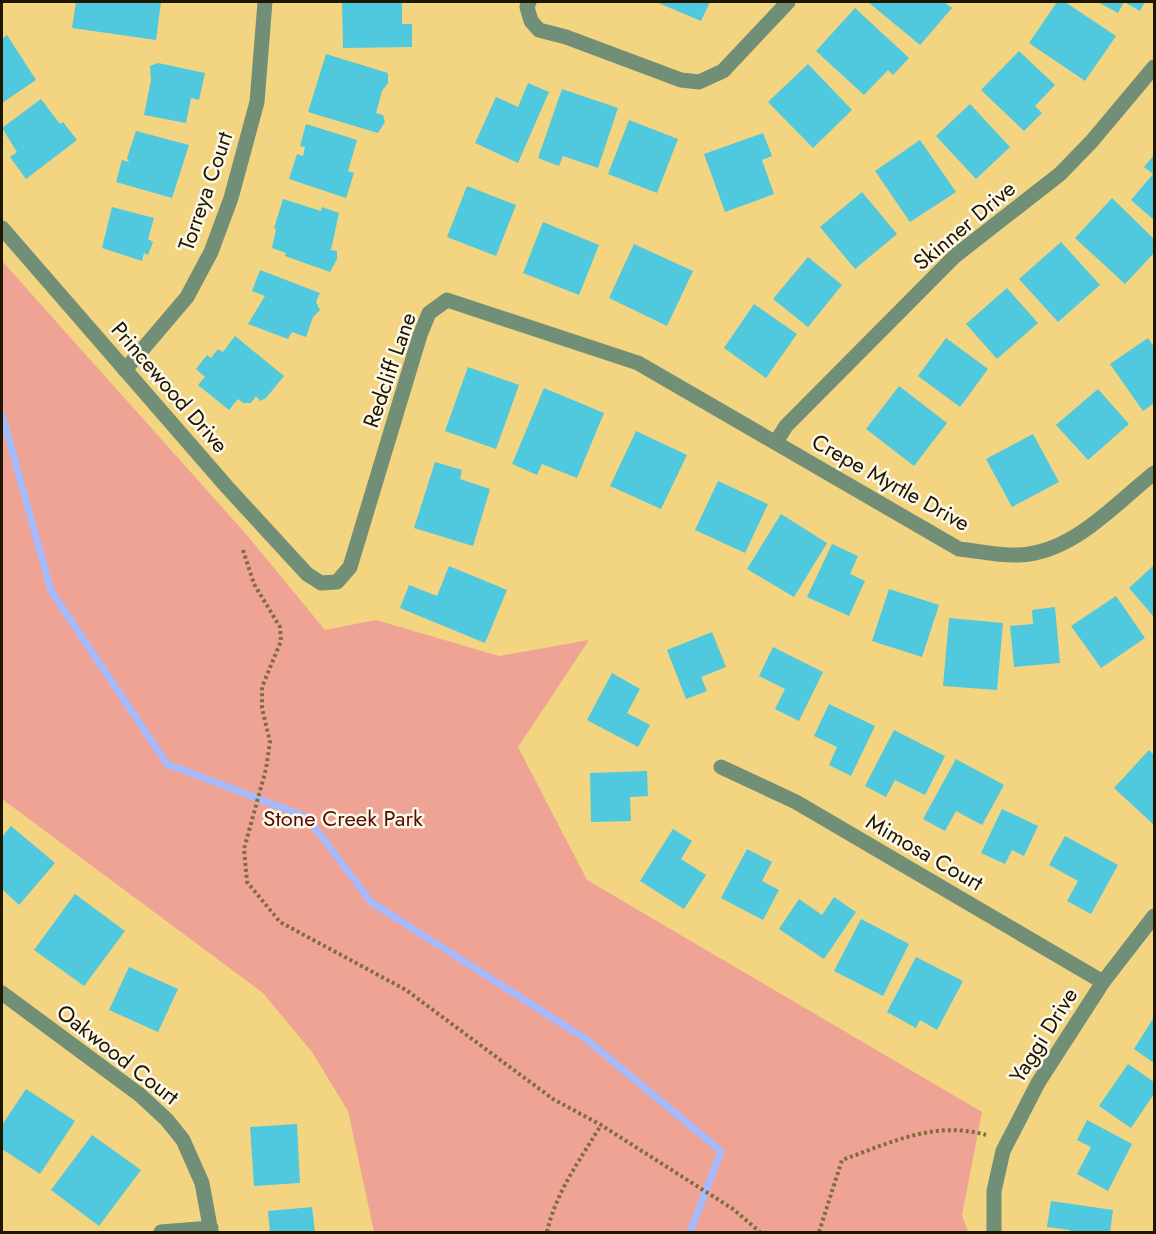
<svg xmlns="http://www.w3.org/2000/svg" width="1156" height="1234" font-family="Jost,sans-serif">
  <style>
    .green { fill: #efa395 }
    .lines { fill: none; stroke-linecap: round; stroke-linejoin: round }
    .stream { stroke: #a6bbfd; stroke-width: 7 }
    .building { fill: #50c8dd }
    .path { stroke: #806d3b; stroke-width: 4; stroke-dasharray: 3 3; stroke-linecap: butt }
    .minor { stroke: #718f76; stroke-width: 15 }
    .labels { text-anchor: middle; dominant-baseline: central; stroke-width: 5; stroke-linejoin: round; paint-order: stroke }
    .street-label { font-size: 22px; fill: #1f1600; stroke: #fdf8e8 }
    .park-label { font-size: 22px; fill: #520d06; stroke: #fdf8e8 }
  </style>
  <rect width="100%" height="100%" fill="#f3d480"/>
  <path class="green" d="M2 261 246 534 325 630 376 620 499 656 589 640 518 747 587 880 982 1112 962 1215 968 1232H374L348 1111 312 1052 263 993 2 799Z"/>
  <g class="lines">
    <path class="stream" d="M2 414 51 591 167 764 307 817 371 902 586 1039 721 1151 690 1232"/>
  </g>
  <g class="building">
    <path d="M76 2H161L156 40 72 28Z"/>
    <path d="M342 2H402V24H412V47L343 48Z"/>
    <path d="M656 2H710L701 21Z"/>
    <path d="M868 2H944L952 8 920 45Z"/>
    <path d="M1057 2H1065L1116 36 1085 81 1029 43Z"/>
    <path d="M1098 2H1145L1140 11 1124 2 1118 13Z"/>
    <path d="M855 8 909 58 893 75 888 70 864 95 816 51Z"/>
    <path d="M7 35 36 80 2 103V39Z"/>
    <path d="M1019 51 1055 85 1035 106 1042 113 1024 131 981 90Z"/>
    <path d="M326 54 388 73V83L382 91 376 113 383 115 385 122 378 133 308 112Z"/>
    <path d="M158 63 205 73 199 100 191 98 186 123 144 115 151 80 150 66Z"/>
    <path d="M808 64 852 110 813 148 768 102Z"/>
    <path d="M528 83 549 92 518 163 475 143 496 97 518 107Z"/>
    <path d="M562 89 618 108 598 168 563 156 559 166 538 158Z"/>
    <path d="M41 99 60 124 63 122 77 140 26 179 10 157 17 152 2 128Z"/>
    <path d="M970 104 1010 147 976 179 936 136Z"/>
    <path d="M629 120 678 139 657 193 608 174Z"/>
    <path d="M306 124 357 140 348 171 354 173 346 198 289 179 297 154 303 156 305 147 300 146Z"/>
    <path d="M136 131 189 145 172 198 116 182 122 160 129 162 127 158Z"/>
    <path d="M763 133 772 156 762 160 774 194 725 212 704 154Z"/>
    <path d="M920 140 956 192 910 222 875 171Z"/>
    <path d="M1154 155V220L1131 200 1153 174 1144 167Z"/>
    <path d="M467 186 516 205 496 256 447 237Z"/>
    <path d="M862 192 897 234 855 269 820 227Z"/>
    <path d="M1112 198 1154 239V253L1125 284 1075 238Z"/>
    <path d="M283 199 321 211 322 207 339 213 331 250 337 251V259L330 272 285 256 286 253 272 248 276 229 274 228Z"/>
    <path d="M112 207 154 218 148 239 153 242 148 255 144 253 142 261 102 248Z"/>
    <path d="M543 222 599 245 579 295 523 273Z"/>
    <path d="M1061 242 1100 285 1058 322 1019 279Z"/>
    <path d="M634 244 693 271 667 326 609 298Z"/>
    <path d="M808 257 842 285 808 327 773 299Z"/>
    <path d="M260 270 320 293 316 302 320 310 313 317 306 337 292 332 288 339 248 324 265 296 252 291Z"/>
    <path d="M1007 288 1038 323 997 359 966 324Z"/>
    <path d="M754 304 797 334 766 378 724 348Z"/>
    <path d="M235 336 284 376 266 398 260 401 256 396 251 403H243L238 399 229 410 198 385 205 377 196 369 207 355 211 358 218 349 223 352Z"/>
    <path d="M946 338 988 369 960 407 918 376Z"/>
    <path d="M1148 338 1154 347V403L1143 411 1110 364Z"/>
    <path d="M468 367 519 385 496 449 445 431Z"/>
    <path d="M899 386 947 423 914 466 866 429Z"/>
    <path d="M544 388 604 413 577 478 542 464 537 475 512 464Z"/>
    <path d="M1098 389 1129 424 1088 460 1056 425Z"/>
    <path d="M636 431 687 455 661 509 610 486Z"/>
    <path d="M1033 434 1059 482 1012 507 986 459Z"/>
    <path d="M435 462 462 470 460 479 490 489 473 546 414 528Z"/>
    <path d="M718 481 768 504 745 553 695 530Z"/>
    <path d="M781 514 827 543 794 597 747 569Z"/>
    <path d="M832 544 858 556 850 574 865 581 849 616 807 597Z"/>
    <path d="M1154 565V617L1129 588Z"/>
    <path d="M449 566 507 590 485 643 400 608 409 585 437 596Z"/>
    <path d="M889 589 939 605 922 657 872 641Z"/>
    <path d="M1116 596 1145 638 1101 668 1071 626Z"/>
    <path d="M1055 607 1060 663 1014 667 1010 626 1033 624 1032 610Z"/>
    <path d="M949 618 1003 623 997 690 943 686Z"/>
    <path d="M712 632 726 667 701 677 707 691 686 699 667 650Z"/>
    <path d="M773 647 823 672 799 721 775 709 785 689 759 676Z"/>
    <path d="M612 673 640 689 627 713 650 725 638 747 587 720Z"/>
    <path d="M829 704 875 726 851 776 829 765 837 747 814 736Z"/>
    <path d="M894 730 945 756 925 795 895 780 886 797 865 786Z"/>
    <path d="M1149 750 1154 755V825L1114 788Z"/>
    <path d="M956 759 1004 785 982 825 956 811 945 831 923 819Z"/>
    <path d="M647 771 648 796 630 797 631 821 591 822 590 773Z"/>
    <path d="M1002 809 1038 826 1024 856 1012 850 1005 864 981 853Z"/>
    <path d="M11 826 55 863 19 905 2 889V837Z"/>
    <path d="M673 829 692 841 681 859 706 875 684 909 640 881Z"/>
    <path d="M1065 836 1118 865 1091 914 1067 901 1078 881 1049 865Z"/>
    <path d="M747 849 772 862 762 881 779 890 763 920 721 898Z"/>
    <path d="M75 894 125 931 84 986 34 950Z"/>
    <path d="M834 897 856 912 824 959 779 929 799 899 822 915Z"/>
    <path d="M861 919 909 944 883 996 834 971Z"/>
    <path d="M916 957 963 981 937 1030 920 1020 916 1028 887 1012Z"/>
    <path d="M129 967 178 989 158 1032 109 1010Z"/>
    <path d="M1154 1017V1063L1134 1049Z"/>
    <path d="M1128 1064 1154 1082V1094L1131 1128 1099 1106Z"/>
    <path d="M26 1089 75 1121 40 1174 2 1149V1125Z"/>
    <path d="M1087 1120 1132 1144 1108 1191 1077 1174 1091 1147 1077 1140Z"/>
    <path d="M297 1124 300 1183 254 1186 250 1127Z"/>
    <path d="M92 1135 141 1170 99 1226 51 1190Z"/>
    <path d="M1051 1201 1113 1210 1110 1232H1069L1070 1230 1047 1227Z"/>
    <path d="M312 1207 315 1232H270L268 1211Z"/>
  </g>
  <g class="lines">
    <g class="path">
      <path d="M243 550 254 584 280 627 281 641 262 687V708L270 742 266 769 244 849 247 882 280 922 406 990 553 1099 601 1125 733 1209 760 1232"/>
      <path d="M547 1232C556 1192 580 1160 601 1125"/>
      <path d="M819 1232 842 1160C890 1143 935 1120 986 1135"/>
    </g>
    <g class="minor">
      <path d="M529 2 527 7 531 21 539 30 566 37 681 80 699 82 723 71 788 2"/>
      <path d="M2 228 227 487 307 574 321 583 337 582 350 567 420 335 429 313 447 300 638 363 959 549C979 551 999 556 1019 555 1073 553 1115 504 1154 473"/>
      <path d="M125 370 187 297 211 252 231 198 257 102 265 2"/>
      <path d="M776 442 786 426 955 256 1060 174 1092 141 1154 67"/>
      <path d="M721 767 796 802 1103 982"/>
      <path d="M2 993 140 1095 167 1120 183 1140 202 1183 211 1232"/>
      <path d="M161 1232 211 1228"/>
      <path d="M994 1232V1191L1003 1151 1038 1083 1103 982 1154 916"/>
    </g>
  </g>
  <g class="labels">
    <g class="street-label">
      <text transform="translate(205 191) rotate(-71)">Torreya Court</text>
      <text transform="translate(964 225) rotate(-40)">Skinner Drive</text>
      <text transform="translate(389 370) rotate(-71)">Redcliff Lane</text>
      <text transform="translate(170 387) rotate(49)">Princewood Drive</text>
      <text transform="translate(891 482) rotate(29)">Crepe Myrtle Drive</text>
      <text transform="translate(925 852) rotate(30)">Mimosa Court</text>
      <text transform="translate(1043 1035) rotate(-58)">Yaggi Drive</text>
      <text transform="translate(118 1054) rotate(38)">Oakwood Court</text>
    </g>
    <g class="park-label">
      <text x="343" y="818">Stone Creek Park</text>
    </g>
  </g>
  <rect width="1156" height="1234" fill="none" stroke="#1f1600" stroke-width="6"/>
</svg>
